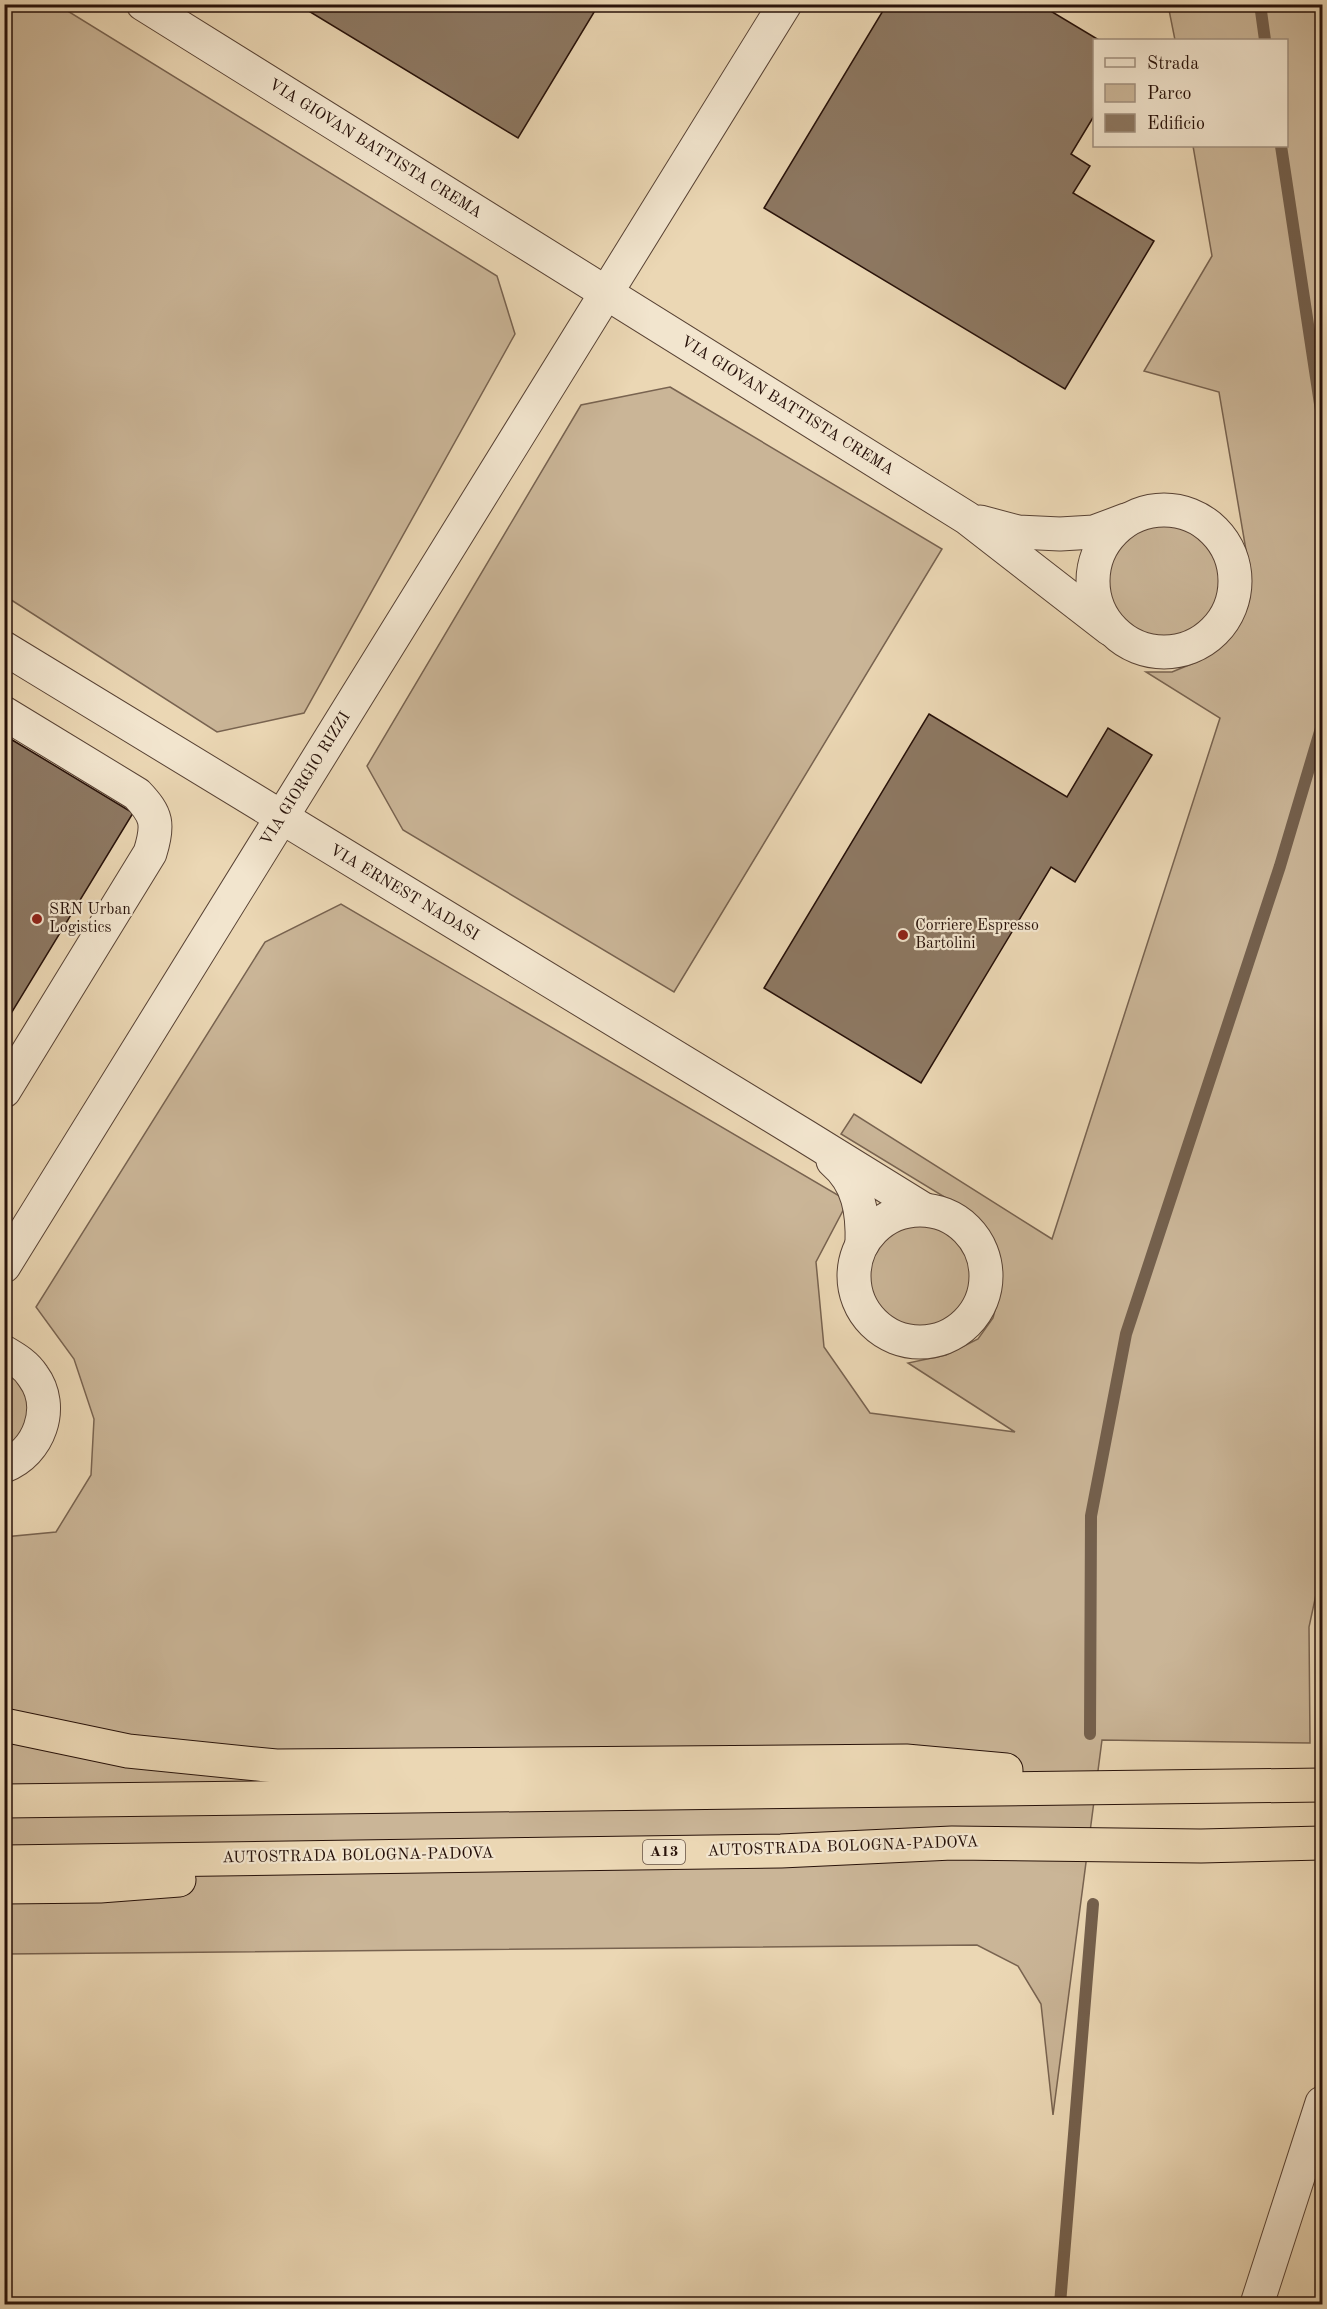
<svg xmlns="http://www.w3.org/2000/svg" width="1327" height="2309" font-family="'Old Standard TT',serif">
  <style>
    .green { fill: #cab597; stroke: #786350; stroke-width: 1.5 }
    .lines { fill: none; stroke-linecap: round; stroke-linejoin: round }
    .stream { stroke: #74604d; stroke-width: 12 }
    .building { fill: #8d7862; stroke: #271109; stroke-width: 1.5 }
    .minor-casing { stroke: #584234; stroke-width: 35 }
    .highway-casing { stroke: #271109; stroke-width: 35 }
    .minor { stroke: #f2e5ce; stroke-width: 33 }
    .highway { stroke: #ebd7b4; stroke-width: 33 }
    .poi-dot { fill: #8f2418; stroke: #f2e5ce; stroke-width: 2 }
    .labels { text-anchor: middle; dominant-baseline: central; stroke-width: 4.5; stroke-linejoin: round; paint-order: stroke }
    .shield { fill: #f2e5ce; stroke: #645144; stroke-width: 1.5 }
    .shield-label { font-size: 15px; font-weight: bold; fill: #271109 }
    .street-label { font-size: 16px; fill: #271109; stroke: #f2e5ce }
    .poi-label { font-size: 16px; fill: #271109; stroke: #f2e5ce; text-anchor: start }
  </style>
  <rect width="100%" height="100%" fill="#ebd7b4"/>
  <filter id="stains"><feTurbulence type="fractalNoise" baseFrequency=".00333" numOctaves="4"/><feColorMatrix values="0 0 0 0 .2 0 0 0 0 .09 0 0 0 0 .02 0 0 0 .5 -.17"/></filter>
  <radialGradient id="worn" r=".72"><stop offset=".6" stop-color="#630" stop-opacity="0"/><stop offset="1" stop-color="#630" stop-opacity=".3"/></radialGradient>
  <g class="green">
    <path d="M4 5H58L497 276 515 334 304 713 217 732 5 596Z"/>
    <path d="M1168 5H1322V1567L1309 1627 1310 1743 1102 1740 1053 2115 1041 2004 1018 1966 977 1945 5 1954 4 1537 56 1532 91 1475 94 1419 74 1359 36 1307 265 942 341 904 848 1201 816 1262 824 1347 870 1413 1015 1432 908 1363 946 1355 978 1339 993 1318 1000 1291 997 1257 981 1230 966 1210 841 1134 854 1114 1052 1239 1220 718 1146 672H1172L1201 660 1225 639 1241 609 1247 584V556L1219 392 1144 371 1212 256 1193 146H1286V40H1175Z"/>
    <path d="M670 387 942 549 674 992 403 830 367 766 581 405Z"/>
    <circle cx="1164" cy="581" r="60"/>
    <circle cx="920" cy="1276" r="56"/>
    <path d="M4 1365 11 1368 35 1412 4 1462Z"/>
  </g>
  <g class="lines">
    <g class="stream">
      <path d="M1260 4 1265 40"/>
      <path d="M1281 146 1322 417"/>
      <path d="M1090 1734 1091 1516 1126 1334 1280 866 1322 725"/>
      <path d="M1060 2304 1093 1904"/>
    </g>
  </g>
  <g class="building">
    <path d="M297 4H599L518 138Z"/>
    <path d="M887 4H1039L1099 40H1094V116L1071 154 1090 166 1073 193 1154 241 1065 389 764 208Z"/>
    <path d="M929 714 1067 797 1108 728 1152 755 1075 882 1051 867 921 1083 764 988Z"/>
    <path d="M4 735 133 813 4 1025Z"/>
  </g>
  <g class="lines">
    <defs>
      <g id="minor">
        <path d="M143 4 967 518 1110 629"/>
        <circle cx="1164" cy="581" r="71"/>
        <path d="M980 522 1018 532 1060 534 1094 532 1126 520"/>
        <path d="M4 648 805 1136 923 1209"/>
        <path d="M4 713 137 794C157 815 159 824 150 853L4 1091"/>
        <path d="M833 1161C859 1183 863 1212 862 1244"/>
        <circle cx="920" cy="1276" r="66"/>
        <path d="M4 1266 785 4"/>
        <path d="M4 1352C16 1359 26 1365 33 1376 56 1407 39 1453 4 1466"/>
        <path d="M1257 2304 1322 2103"/>
      </g>
      <g id="highway">
        <path d="M4 1725 128 1751 276 1766 906 1761 1006 1770"/>
        <path d="M4 1801 1322 1785"/>
        <path d="M4 1862 781 1851 952 1843 1201 1846 1322 1843"/>
        <path d="M4 1887 100 1886 179 1880"/>
      </g>
    </defs>
    <use href="#minor" class="minor-casing"/>
    <use href="#highway" class="highway-casing"/>
    <use href="#minor" class="minor"/>
    <use href="#highway" class="highway"/>
  </g>
  <g class="poi-dot">
    <circle cx="37" cy="919" r="6"/>
    <circle cx="903" cy="935" r="6"/>
  </g>
  <g class="labels">
    <rect class="shield" x="643" y="1840" width="42" height="24" rx="4.5"/>
    <g class="shield-label">
      <text x="664" y="1852">A13</text>
    </g>
    <g class="street-label">
      <text transform="translate(375 149) rotate(32)">VIA GIOVAN BATTISTA CREMA</text>
      <text transform="translate(787 406) rotate(32)">VIA GIOVAN BATTISTA CREMA</text>
      <text transform="translate(306 779) rotate(-58)">VIA GIORGIO RIZZI</text>
      <text transform="translate(404 893) rotate(31)">VIA ERNEST NADASI</text>
      <text transform="translate(843 1847) rotate(-2)">AUTOSTRADA BOLOGNA-PADOVA</text>
      <text transform="translate(358 1856) rotate(-1)">AUTOSTRADA BOLOGNA-PADOVA</text>
    </g>
    <g class="poi-label">
      <text x="49" y="910">SRN Urban<tspan x="49" dy="18">Logistics</tspan></text>
      <text x="915" y="926">Corriere Espresso<tspan x="915" dy="18">Bartolini</tspan></text>
    </g>
  </g>
  <rect width="1327" height="2309" fill="none" stroke="#ebd7b4" stroke-width="24"/>
  <rect x="6" y="6" width="1315" height="2297" fill="none" stroke="#271109" stroke-width="3"/>
  <rect x="12" y="12" width="1303" height="2285" fill="none" stroke="#271109" stroke-width="1.5"/>
  <rect x="1093" y="39" width="195" height="108" fill="#f2e5ce" stroke="#a1907f" stroke-width="1.5"/>
  <rect x="1105" y="58" width="30" height="9" fill="#f2e5ce" stroke="#a1907f" stroke-width="1.5"/>
  <text x="1147" y="69" font-size="18" fill="#271109">Strada</text>
  <rect x="1105" y="84" width="30" height="18" fill="#cab597" stroke="#a1907f" stroke-width="1.5"/>
  <text x="1147" y="99" font-size="18" fill="#271109">Parco</text>
  <rect x="1105" y="114" width="30" height="18" fill="#8d7862" stroke="#a1907f" stroke-width="1.5"/>
  <text x="1147" y="129" font-size="18" fill="#271109">Edificio</text>
  <rect width="100%" height="100%" filter="url(#stains)"/>
  <rect width="100%" height="100%" fill="url(#worn)"/>
</svg>
